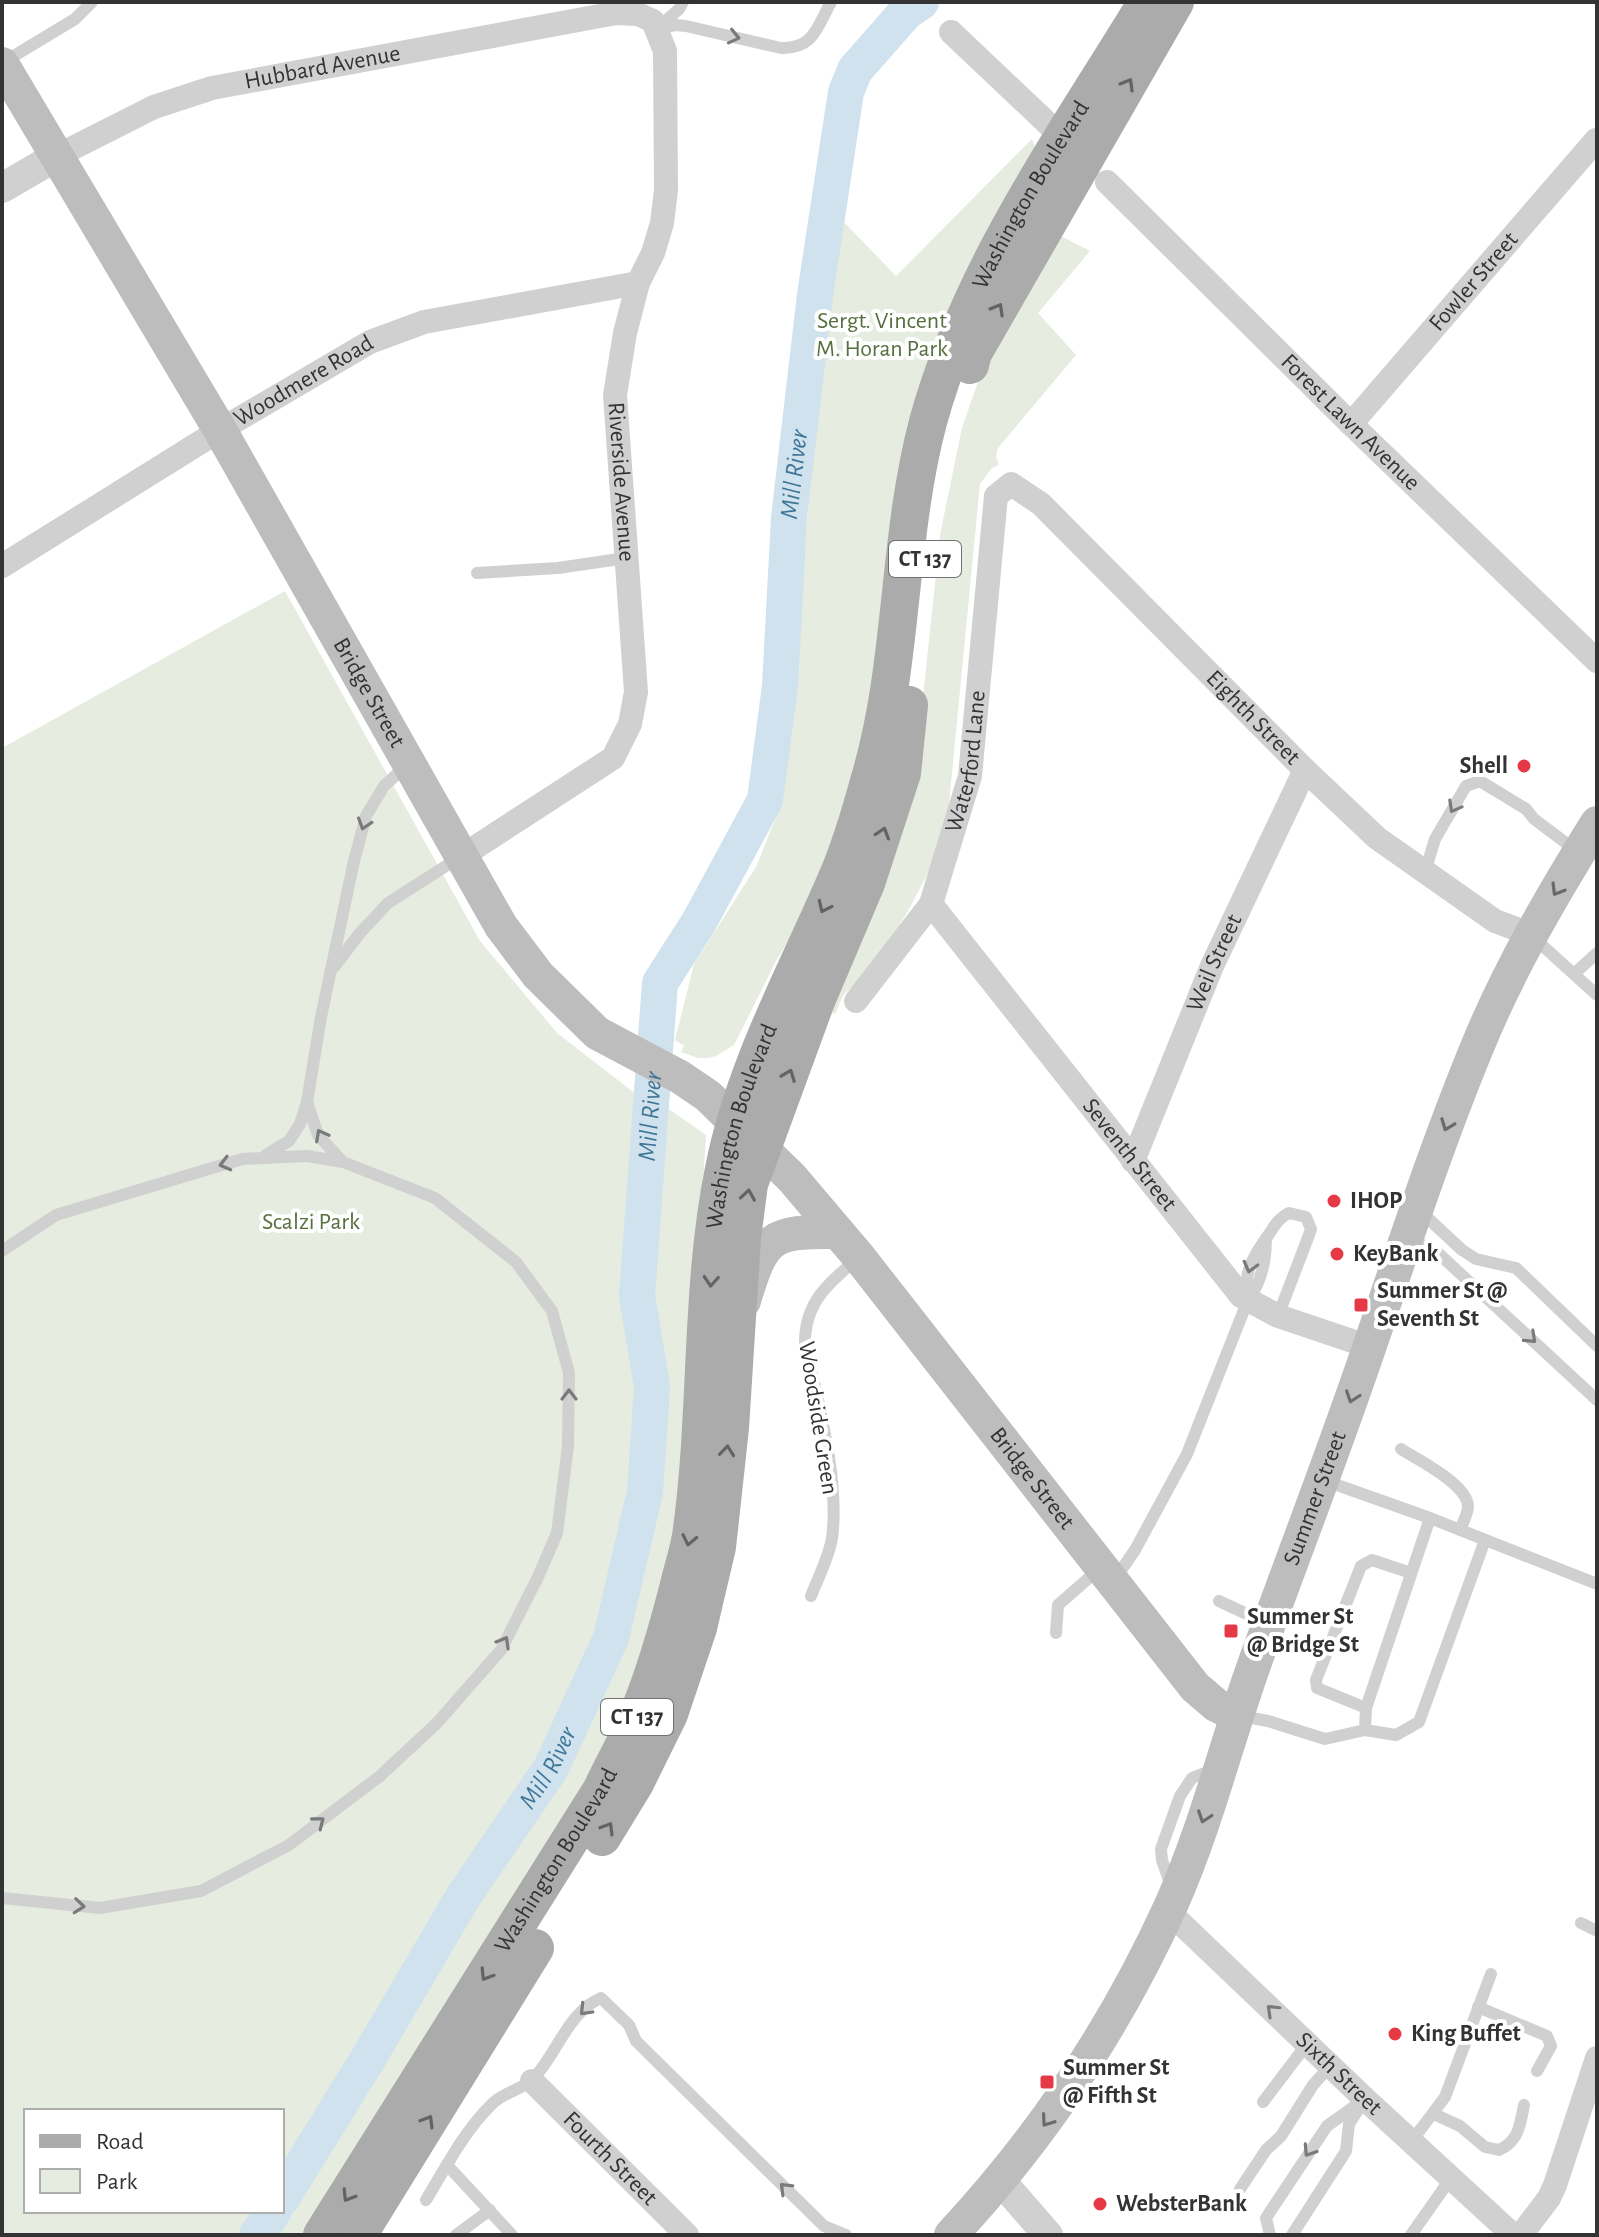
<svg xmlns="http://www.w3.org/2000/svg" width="1599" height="2237" font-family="'Alegreya Sans',sans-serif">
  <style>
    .green { fill: #e6ecdf; fill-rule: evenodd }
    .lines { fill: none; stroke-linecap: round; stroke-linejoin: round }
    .river { stroke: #cfe2ee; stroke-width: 36 }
    .service { stroke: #d0d0d0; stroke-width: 12 }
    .minor { stroke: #d0d0d0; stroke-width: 24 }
    .tertiary { stroke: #d0d0d0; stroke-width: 30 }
    .secondary { stroke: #bdbdbd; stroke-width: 34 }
    .primary { stroke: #ababab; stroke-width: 38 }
    .oneway { stroke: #7a7a7a }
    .oneway2 { stroke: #636363 }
    .oneway3 { stroke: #6a6a6a }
    .poi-dot { fill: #e63946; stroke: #fff; stroke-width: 3 }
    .labels { text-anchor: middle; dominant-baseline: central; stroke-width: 8; stroke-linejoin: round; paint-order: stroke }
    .shield { fill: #fff; stroke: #707070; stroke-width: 2 }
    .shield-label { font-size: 22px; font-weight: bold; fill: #333 }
    .street-label { font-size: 24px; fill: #333; stroke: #fff }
    .park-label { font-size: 24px; fill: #56703f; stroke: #fff }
    .poi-label { font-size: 24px; font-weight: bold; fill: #333; stroke: #fff; text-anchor: start }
    .water-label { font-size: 26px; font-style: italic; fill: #3f7597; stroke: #fff }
  </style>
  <rect width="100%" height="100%" fill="#fff"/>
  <g class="green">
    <path d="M1032 139 1036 150 976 257 873 712 816 894 776 961 734 1045 716 1056 708 1058H698L681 1052 684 1046 675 1040 694 964 756 867 783 800 796 666 821 340 841 219 896 276Z"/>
    <path d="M1051 231 1090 251 1038 313 1076 355 998 448 996 456 999 465 992 468 980 484 948 814 928 873 908 911 889 942 857 983 844 994 835 1014 828 1010 919 736 940 535 962 428 980 376Z"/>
    <path d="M285 591 480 941 557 1033 632 1091 666 1107 706 1135 683 1523 633 1707 311 2235H2V748ZM26 2111H282V2211H26Z"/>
  </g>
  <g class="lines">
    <g class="river">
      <path id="s1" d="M282 2198 369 2057 463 1897 551 1768 611 1638 645 1492 652 1387 637 1295 660 983 699 922 765 800 780 686 789 518 815 295 846 92 855 70 906 12 921 2"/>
      <path d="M257 2235 274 2211"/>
    </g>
    <g class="service">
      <path d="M660 26 679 9 683 2"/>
      <path d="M658 28 676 25 686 26 781 48C814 49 817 27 831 2"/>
      <path d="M2 63 75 19 92 2"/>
      <path d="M477 573 558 568 626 558"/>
      <path d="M1425 872 1435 839 1466 786 1480 781 1526 809 1534 819 1578 852"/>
      <path d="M1534 938 1597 995"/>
      <path d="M334 967 360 933 388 903 460 857"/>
      <path d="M1574 974 1597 953"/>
      <path d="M307 1102 318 1135 341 1160"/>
      <path d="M266 1155 289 1141 300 1124 307 1102 321 1017 354 861 366 816 384 786 407 765"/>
      <path d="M1418 1209 1462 1250 1476 1259 1516 1268 1597 1346"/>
      <path d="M1409 1238 1438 1253 1597 1400"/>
      <path d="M2 1251 56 1215 242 1159 307 1156 343 1162 435 1198 516 1262 552 1311 569 1373 568 1446 557 1533 538 1577 501 1650 437 1723 380 1776 289 1845 201 1891 100 1908 2 1898"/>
      <path d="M1247 1297C1243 1273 1254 1255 1267 1237 1274 1227 1278 1218 1289 1213L1306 1217 1311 1229 1309 1235 1278 1316"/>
      <path d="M1401 1449C1418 1460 1467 1484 1468 1506 1468 1514 1463 1522 1460 1530"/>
      <path d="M1323 1480 1430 1518 1597 1584"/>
      <path d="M1411 1573 1372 1560 1361 1566 1316 1680 1317 1688 1366 1708 1430 1518"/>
      <path d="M1115 1579 1135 1550 1187 1454 1248 1300C1262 1282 1266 1261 1266 1238"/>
      <path d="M811 1596C818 1578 829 1557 832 1538 840 1479 817 1400 805 1342 805 1303 828 1283 857 1259"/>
      <path d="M1219 1601 1266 1623"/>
      <path d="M1056 1633 1058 1605 1098 1570"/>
      <path d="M1366 1708 1365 1730 1396 1735 1419 1722 1485 1540"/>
      <path d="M1241 1716 1268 1721 1325 1739 1365 1730"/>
      <path d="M1171 1886 1162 1860 1161 1849 1180 1796 1192 1778 1215 1769"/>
      <path d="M1581 1923 1597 1931"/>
      <path d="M1478 2007 1547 2036 1551 2046 1537 2071"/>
      <path d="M1263 2102 1307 2044"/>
      <path d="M1434 2114 1460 2126 1485 2147 1499 2150C1519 2141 1520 2125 1524 2105"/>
      <path d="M1411 2142 1445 2097 1491 1974"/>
      <path d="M447 2165 512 2235"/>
      <path d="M1240 2189 1266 2150 1281 2136 1313 2085 1330 2066"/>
      <path d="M426 2200C446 2167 464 2131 493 2103 504 2092 524 2089 534 2078 557 2053 569 2011 601 1998L629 2025 636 2041 824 2226 846 2235"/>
      <path d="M456 2235 490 2210"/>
      <path d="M1270 2235 1266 2218 1327 2126 1365 2099"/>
      <path d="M1292 2235 1346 2151 1349 2124 1363 2102"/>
      <path d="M1411 2235 1451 2178"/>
    </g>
    <g class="minor">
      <path d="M951 32 1064 139"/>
      <path id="s2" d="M57 156 154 107 212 88 616 13 638 14 653 21 665 51 666 190 662 223 653 253 638 283 625 333 615 395 636 692 630 724 613 758 462 856"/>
      <path id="s3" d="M1107 182 1351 424 1597 661"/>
      <path id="s4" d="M1351 424 1596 140"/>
      <path id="s5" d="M2 566 220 430 370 342 424 322 638 283"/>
      <path id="s6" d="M931 904 1241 1296 1278 1316 1370 1347"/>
      <path id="s7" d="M856 1001 931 904 970 776 996 496 1011 484 1041 504 1305 770 1377 838 1495 921 1530 934"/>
      <path id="s8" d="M1133 1161 1212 966 1305 770"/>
      <path id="s9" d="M1168 1911 1365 2099 1513 2235"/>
      <path id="s10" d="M532 2081 687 2235"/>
      <path d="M1521 2235 1549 2198 1555 2185 1597 2058"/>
    </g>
    <g class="tertiary">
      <path d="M2 188 57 156"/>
      <path d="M1001 2181 1048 2235"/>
    </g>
    <g class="secondary">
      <path id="s11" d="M2 64 220 430 501 926 538 975 597 1033 680 1077 708 1096 792 1178 859 1257 1195 1687 1216 1705 1236 1715"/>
      <path d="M744 1301C763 1236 771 1231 837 1232"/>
      <path id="s12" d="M951 2235C1044 2135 1116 2027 1172 1903 1206 1826 1226 1744 1254 1665 1292 1559 1333 1454 1369 1348 1404 1246 1437 1144 1478 1045 1510 967 1553 894 1597 823"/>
    </g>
    <g class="primary">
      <path d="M970 365 973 353 1175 2"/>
      <path d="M602 1837 635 1783 669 1714 698 1628 717 1547 730 1428 742 1238 749 1184 816 1001 866 883 902 773 909 705"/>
      <path id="s13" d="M322 2235 602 1789C614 1763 629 1738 639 1712 656 1671 668 1628 679 1585 683 1567 690 1548 692 1529 708 1410 700 1287 724 1169 744 1066 796 974 837 878 851 846 861 811 870 778 904 663 897 539 928 422 970 268 1065 137 1147 2"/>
      <path d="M358 2235 535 1948"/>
    </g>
  </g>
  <defs><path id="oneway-chevron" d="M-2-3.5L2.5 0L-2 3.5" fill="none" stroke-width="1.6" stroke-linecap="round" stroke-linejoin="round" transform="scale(2)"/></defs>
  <g class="oneway">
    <use href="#oneway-chevron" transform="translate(734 37) rotate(13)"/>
    <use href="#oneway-chevron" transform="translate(1454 807) rotate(119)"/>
    <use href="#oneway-chevron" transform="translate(364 824) rotate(108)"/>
    <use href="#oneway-chevron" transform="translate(321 1135) rotate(-118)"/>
    <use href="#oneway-chevron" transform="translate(225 1164) rotate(165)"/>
    <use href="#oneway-chevron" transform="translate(1250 1267) rotate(105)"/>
    <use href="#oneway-chevron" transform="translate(1531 1338) rotate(43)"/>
    <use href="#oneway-chevron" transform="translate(569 1395) rotate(-90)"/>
    <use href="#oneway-chevron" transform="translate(504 1642) rotate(-60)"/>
    <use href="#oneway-chevron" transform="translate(319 1822) rotate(-38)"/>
    <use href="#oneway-chevron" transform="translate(79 1906) rotate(6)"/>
    <use href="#oneway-chevron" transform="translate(585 2010) rotate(134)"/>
    <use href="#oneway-chevron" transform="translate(1272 2010) rotate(-136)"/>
    <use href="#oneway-chevron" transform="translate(1309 2151) rotate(123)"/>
    <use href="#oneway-chevron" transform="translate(785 2188) rotate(-135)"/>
  </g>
  <g class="oneway2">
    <use href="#oneway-chevron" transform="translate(1128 84) rotate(-60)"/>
    <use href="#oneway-chevron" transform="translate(998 309) rotate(-60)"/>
    <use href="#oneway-chevron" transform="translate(883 833) rotate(-72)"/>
    <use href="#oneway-chevron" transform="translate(824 907) rotate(115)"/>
    <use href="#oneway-chevron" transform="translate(789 1075) rotate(-69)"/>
    <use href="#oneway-chevron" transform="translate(748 1195) rotate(-81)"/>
    <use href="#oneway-chevron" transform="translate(711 1281) rotate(94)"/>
    <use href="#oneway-chevron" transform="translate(727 1451) rotate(-84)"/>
    <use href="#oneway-chevron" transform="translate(689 1540) rotate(102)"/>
    <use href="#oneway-chevron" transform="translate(608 1828) rotate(-59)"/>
    <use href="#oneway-chevron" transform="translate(486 1975) rotate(122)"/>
    <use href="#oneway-chevron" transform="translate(428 2121) rotate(-59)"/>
    <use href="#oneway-chevron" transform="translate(348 2196) rotate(122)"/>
  </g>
  <g class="oneway3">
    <use href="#oneway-chevron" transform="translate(1557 890) rotate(121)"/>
    <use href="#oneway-chevron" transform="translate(1447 1125) rotate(111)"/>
    <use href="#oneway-chevron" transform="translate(1352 1397) rotate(109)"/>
    <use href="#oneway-chevron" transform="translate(1204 1817) rotate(109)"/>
    <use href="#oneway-chevron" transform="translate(1047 2121) rotate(125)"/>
  </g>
  <g class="poi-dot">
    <circle cx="1524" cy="766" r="8"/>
    <circle cx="1334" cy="1201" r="8"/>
    <circle cx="1337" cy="1254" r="8"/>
    <rect x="1353" y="1297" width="16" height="16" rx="4"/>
    <rect x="1223" y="1623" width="16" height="16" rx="4"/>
    <circle cx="1395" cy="2034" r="8"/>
    <rect x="1039" y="2074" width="16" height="16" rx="4"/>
    <circle cx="1100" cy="2204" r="8"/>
  </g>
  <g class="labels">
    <g class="shield">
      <rect x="889" y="541" width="72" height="36" rx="6"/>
      <rect x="601" y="1699" width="72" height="36" rx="6"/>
    </g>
    <g class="shield-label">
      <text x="925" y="559">CT 137</text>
      <text x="637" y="1717">CT 137</text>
    </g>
    <g class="street-label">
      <text stroke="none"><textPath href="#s2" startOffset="282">Hubbard Avenue</textPath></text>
      <text stroke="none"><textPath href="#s13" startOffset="2194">Washington Boulevard</textPath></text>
      <text stroke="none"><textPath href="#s4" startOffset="188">Fowler Street</textPath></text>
      <text stroke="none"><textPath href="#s5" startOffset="354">Woodmere Road</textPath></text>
      <text stroke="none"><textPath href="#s3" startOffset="342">Forest Lawn Avenue</textPath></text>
      <text stroke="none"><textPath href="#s2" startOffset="1090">Riverside Avenue</textPath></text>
      <text stroke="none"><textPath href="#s11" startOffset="728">Bridge Street</textPath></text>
      <text stroke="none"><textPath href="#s7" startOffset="894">Eighth Street</textPath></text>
      <text stroke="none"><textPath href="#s7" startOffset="270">Waterford Lane</textPath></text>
      <text stroke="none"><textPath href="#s8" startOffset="214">Weil Street</textPath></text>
      <text stroke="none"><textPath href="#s13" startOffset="1210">Washington Boulevard</textPath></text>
      <text stroke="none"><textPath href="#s6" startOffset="320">Seventh Street</textPath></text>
      <text transform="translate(818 1418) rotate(81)">Woodside Green</text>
      <text stroke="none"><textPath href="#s11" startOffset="1770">Bridge Street</textPath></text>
      <text stroke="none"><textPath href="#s12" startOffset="830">Summer Street</textPath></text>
      <text stroke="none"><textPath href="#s13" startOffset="442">Washington Boulevard</textPath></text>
      <text stroke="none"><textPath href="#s9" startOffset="236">Sixth Street</textPath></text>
      <text stroke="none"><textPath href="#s10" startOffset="110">Fourth Street</textPath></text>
    </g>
    <g class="park-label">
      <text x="882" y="321">Sergt. Vincent<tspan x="882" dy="28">M. Horan Park</tspan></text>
      <text x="311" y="1222">Scalzi Park</text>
    </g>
    <g class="poi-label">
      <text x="1508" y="766" text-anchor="end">Shell</text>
      <text x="1350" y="1201">IHOP</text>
      <text x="1353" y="1254">KeyBank</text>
      <text x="1377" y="1291">Summer St @<tspan x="1377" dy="28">Seventh St</tspan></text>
      <text x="1247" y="1617">Summer St<tspan x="1247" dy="28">@ Bridge St</tspan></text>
      <text x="1411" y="2034">King Buffet</text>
      <text x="1063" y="2068">Summer St<tspan x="1063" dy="28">@ Fifth St</tspan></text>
      <text x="1116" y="2204">WebsterBank</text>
    </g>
    <g class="water-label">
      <text stroke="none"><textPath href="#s1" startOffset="1850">Mill River</textPath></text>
      <text stroke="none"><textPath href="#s1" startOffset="1178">Mill River</textPath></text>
      <text stroke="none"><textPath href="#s1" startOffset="506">Mill River</textPath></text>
    </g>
  </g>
  <rect width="1599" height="2237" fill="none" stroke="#333333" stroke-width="8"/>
  <rect x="24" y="2109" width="260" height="104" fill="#ffffff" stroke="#adadad" stroke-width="2"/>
  <rect x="40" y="2135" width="40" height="12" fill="#ababab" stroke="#adadad" stroke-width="2"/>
  <text x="96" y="2149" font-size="24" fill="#333333">Road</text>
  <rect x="40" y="2169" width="40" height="24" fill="#e6ecdf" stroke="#adadad" stroke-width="2"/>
  <text x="96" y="2189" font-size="24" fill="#333333">Park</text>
</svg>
